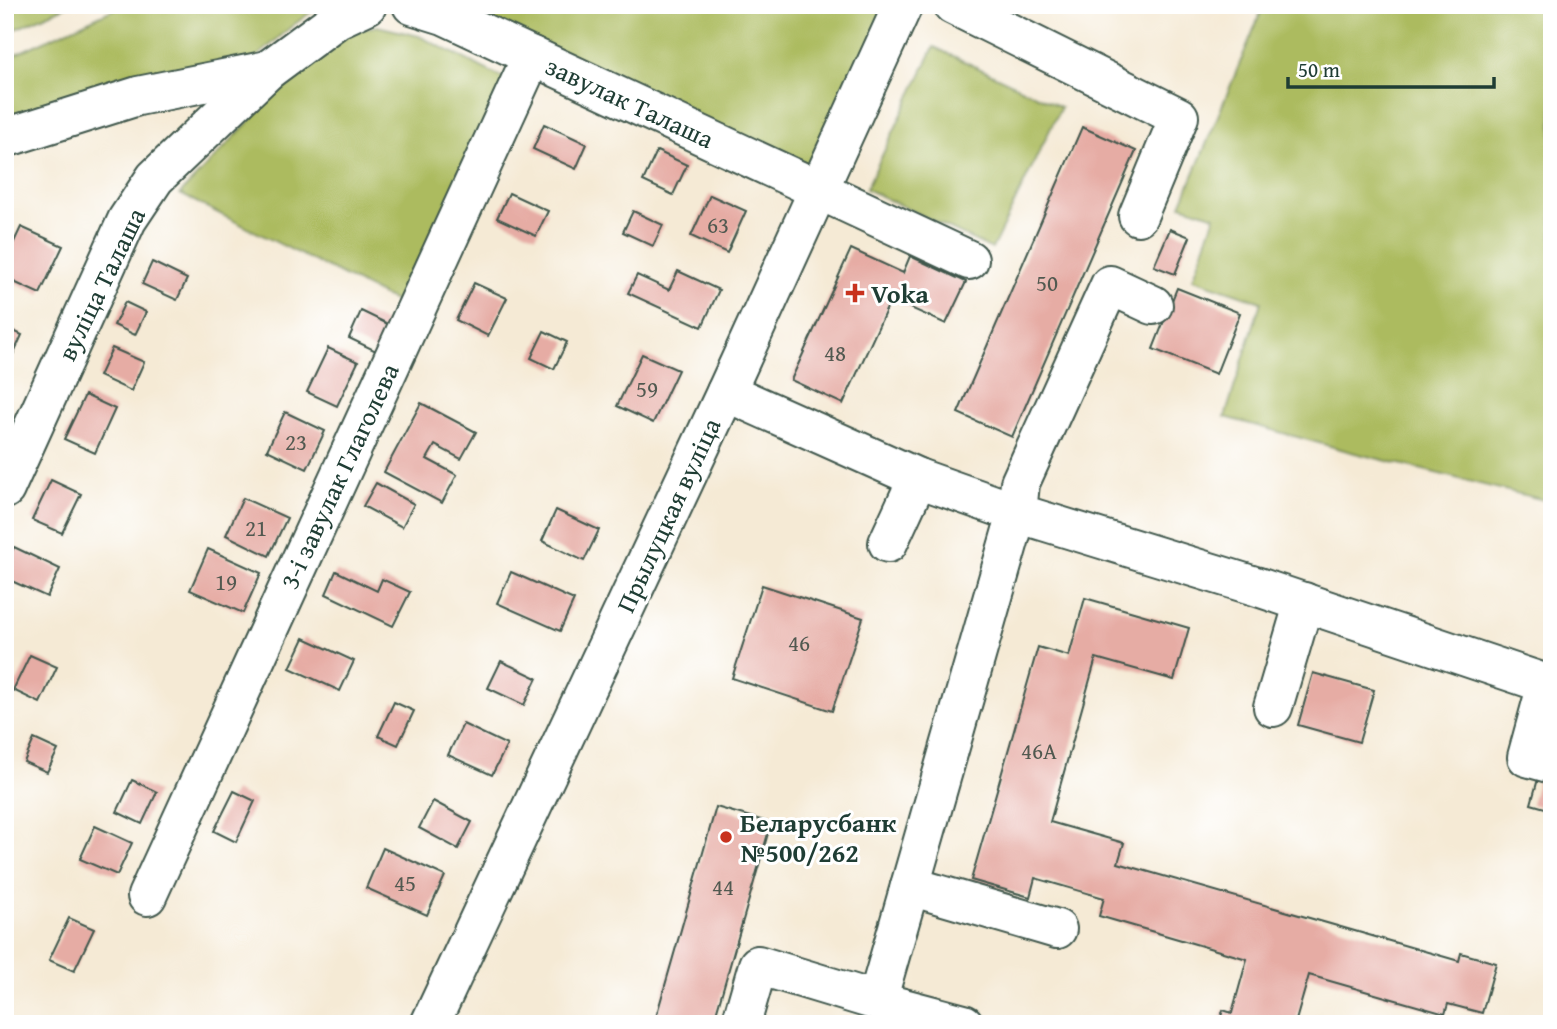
<svg xmlns="http://www.w3.org/2000/svg" width="1557" height="1029" font-family="'Gentium Book Plus',serif">
  <style>
    .green { fill: #acbb5e; stroke: #667c49; stroke-width: 2 }
    .building { fill: #e6aca4 }
    .lines { fill: none; stroke-linecap: round; stroke-linejoin: round }
    .minor-casing { stroke: #3f574c; stroke-width: 42 }
    .minor { stroke: #fff; stroke-width: 38 }
    .poi-dot { fill: #c8321e; stroke: #fff; stroke-width: 2.5 }
    .labels { text-anchor: middle; dominant-baseline: central; stroke-width: 6; stroke-linejoin: round; paint-order: stroke }
    .number-label { font-size: 23px; fill: #515950 }
    .street-label { font-size: 26px; fill: #1f3d34; stroke: #fff }
    .poi-label { font-size: 26px; font-weight: bold; fill: #1f3d34; stroke: #fff; text-anchor: start }
  </style>
  <rect width="100%" height="100%" fill="#fff"/>
  <filter id="ink" filterUnits="userSpaceOnUse"><feTurbulence type="fractalNoise" baseFrequency=".0143" numOctaves="2"/><feDisplacementMap in="SourceGraphic" scale="14" xChannelSelector="R" yChannelSelector="G"/><feConvolveMatrix kernelMatrix="1 2 1 2 8 2 1 2 1" color-interpolation-filters="sRGB"/></filter>
  <filter id="wash" filterUnits="userSpaceOnUse"><feTurbulence type="fractalNoise" baseFrequency=".00686" numOctaves="4" result="noise"/><feDisplacementMap in="SourceGraphic" scale="28" xChannelSelector="R" yChannelSelector="G"/><feGaussianBlur stdDeviation="1.57" result="paint"/><feColorMatrix in="noise" values="0 0 0 0 0 0 0 0 0 0 0 0 0 0 0 0 0 1.4 0 .05"/><feComposite in="paint" operator="in"/></filter>
  <g filter="url(#wash)">
    <rect width="100%" height="100%" fill="#f5ead5"/>
    <g class="green">
      <path d="M5 5H69L5 34Z"/>
      <path d="M123 5H321L292 26 252 61 5 129V59Z"/>
      <path d="M450 5H894L813 172Z"/>
      <path d="M1264 5H1552V502L1355 453 1225 417 1261 302 1193 279 1215 216 1181 205Z"/>
      <path d="M377 26 419 36 509 81 404 306 180 194 318 49 341 33Z"/>
      <path d="M934 47 1061 107 992 249 866 189Z"/>
    </g>
    <g id="blocks">
      <g class="building">
        <path d="M544 124 587 144 576 169 533 149Z"/>
        <path d="M1082 127 1136 151 1012 437 958 413Z"/>
        <path d="M657 151 687 165 673 195 643 181Z"/>
        <path d="M509 193 548 211 536 236 497 218Z"/>
        <path d="M710 195 746 211 727 253 691 236Z"/>
        <path d="M633 211 663 225 653 246 623 232Z"/>
        <path d="M21 227 63 246 40 294 5 278V261Z"/>
        <path d="M1170 229 1190 237 1175 274 1154 266Z"/>
        <path d="M851 249 903 273 910 256 966 282 946 324 891 299 843 404 791 380Z"/>
        <path d="M152 262 187 279 177 300 142 284Z"/>
        <path d="M678 271 719 290 702 327 628 293 637 275 669 290Z"/>
        <path d="M474 283 507 298 488 336 456 320Z"/>
        <path d="M1177 288 1240 313 1216 374 1153 349Z"/>
        <path d="M125 302 146 312 135 335 114 325Z"/>
        <path d="M361 311 390 325 378 352 349 338Z"/>
        <path d="M5 327 22 335 12 357 5 354Z"/>
        <path d="M544 331 567 342 554 369 531 358Z"/>
        <path d="M112 348 144 362 131 391 99 376Z"/>
        <path d="M328 348 358 362 337 406 307 392Z"/>
        <path d="M642 354 678 370 653 423 617 406Z"/>
        <path d="M85 395 115 409 95 453 64 439Z"/>
        <path d="M421 403 476 432 461 459 435 445 427 459 457 475 442 503 384 472Z"/>
        <path d="M285 412 325 431 307 469 267 450Z"/>
        <path d="M51 480 81 494 62 533 32 520Z"/>
        <path d="M376 483 414 504 402 527 363 506Z"/>
        <path d="M243 498 287 518 269 556 226 535Z"/>
        <path d="M556 510 599 530 584 561 542 541Z"/>
        <path d="M14 547 60 569 47 597 5 578V566Z"/>
        <path d="M208 549 261 573 243 613 190 590Z"/>
        <path d="M336 571 377 591 382 579 410 592 393 626 326 594Z"/>
        <path d="M511 572 574 600 560 631 497 603Z"/>
        <path d="M762 585 863 618 832 711 732 678Z"/>
        <path d="M1085 598 1189 628 1174 680 1096 658 1050 822 1124 843 1118 863 1459 961 1461 953 1496 963 1482 1013 1448 1004 1445 1014 1309 975 1295 1024H1219L1223 1010 1232 1013 1247 959 1099 916 1104 898 1035 878 1030 897 971 880 1038 647 1069 656Z"/>
        <path d="M304 638 354 661 340 691 290 668Z"/>
        <path d="M30 655 57 667 40 703 13 690Z"/>
        <path d="M501 661 537 678 524 705 488 688Z"/>
        <path d="M1313 673 1374 690 1359 742 1298 725Z"/>
        <path d="M394 702 414 711 398 745 378 736Z"/>
        <path d="M463 724 507 745 492 775 448 755Z"/>
        <path d="M34 739 58 750 47 772 24 762Z"/>
        <path d="M1538 779 1552 783V810L1531 804Z"/>
        <path d="M132 780 157 792 142 824 117 812Z"/>
        <path d="M234 791 255 801 236 842 214 831Z"/>
        <path d="M433 801 472 822 458 849 419 828Z"/>
        <path d="M716 807 771 823 713 1024H654Z"/>
        <path d="M95 826 132 843 117 875 80 859Z"/>
        <path d="M383 848 445 876 427 915 366 888Z"/>
        <path d="M69 918 94 929 74 971 49 960Z"/>
      </g>
    </g>
  </g>
  <g filter="url(#ink)">
    <use href="#blocks" fill-opacity="0" stroke="#3f574c" stroke-width="2"/>
    <g class="lines">
      <defs>
        <g id="minor">
          <path d="M412 5 444 15 969 260"/>
          <path d="M953 5 1179 117 1138 216"/>
          <path d="M5 138 138 96 268 70"/>
          <path d="M1153 305 1110 285 1020 483 1017 513 1255 586 1547 684 1527 757 1552 764"/>
          <path d="M726 392 918 478 1017 513 877 1001 758 965 741 1024"/>
          <path d="M5 489 127 220 155 178 268 70 337 19 367 5"/>
          <path d="M888 543 918 478"/>
          <path d="M1273 707 1304 602"/>
          <path d="M910 886 1057 929"/>
          <path d="M147 896 532 56"/>
          <path d="M877 1001 964 1024"/>
          <path d="M430 1024 726 392 903 5"/>
        </g>
      </defs>
      <use href="#minor" class="minor-casing"/>
      <use href="#minor" class="minor"/>
    </g>
  </g>
  <g class="poi-dot">
    <path d="M851.5 282.5h7v7h7v7h-7v7h-7v-7h-7v-7h7z"/>
    <circle cx="726" cy="837" r="7"/>
  </g>
  <g class="labels">
    <g class="number-label">
      <text x="718" y="224">63</text>
      <text x="1047" y="282">50</text>
      <text x="835" y="352">48</text>
      <text x="647" y="388">59</text>
      <text x="296" y="441">23</text>
      <text x="256" y="527">21</text>
      <text x="226" y="581">19</text>
      <text x="799" y="642">46</text>
      <text x="1039" y="750">46А</text>
      <text x="405" y="882">45</text>
      <text x="723" y="886">44</text>
    </g>
    <g class="street-label">
      <text transform="translate(630 102) rotate(25)">завулак Талаша</text>
      <text transform="translate(101 284) rotate(-64)">вуліца Талаша</text>
      <text transform="translate(339 476) rotate(-65)">3-і завулак Глаголева</text>
      <text transform="translate(668 515) rotate(-65)">Прылуцкая вуліца</text>
    </g>
    <g class="poi-label">
      <text x="871" y="293">Voka</text>
      <text x="740" y="822">Беларусбанк<tspan x="740" dy="30">№500/262</tspan></text>
    </g>
  </g>
  <rect width="1557" height="1029" fill="none" stroke="#fff" stroke-width="28"/>
  <path d="M1288 77v10h206v-10" fill="none" stroke="#1f3d34" stroke-width="3.5"/>
  <text x="1298" y="77" font-size="21" fill="#1f3d34" stroke="#ffffff" stroke-width="5" paint-order="stroke">50 m</text>
</svg>
